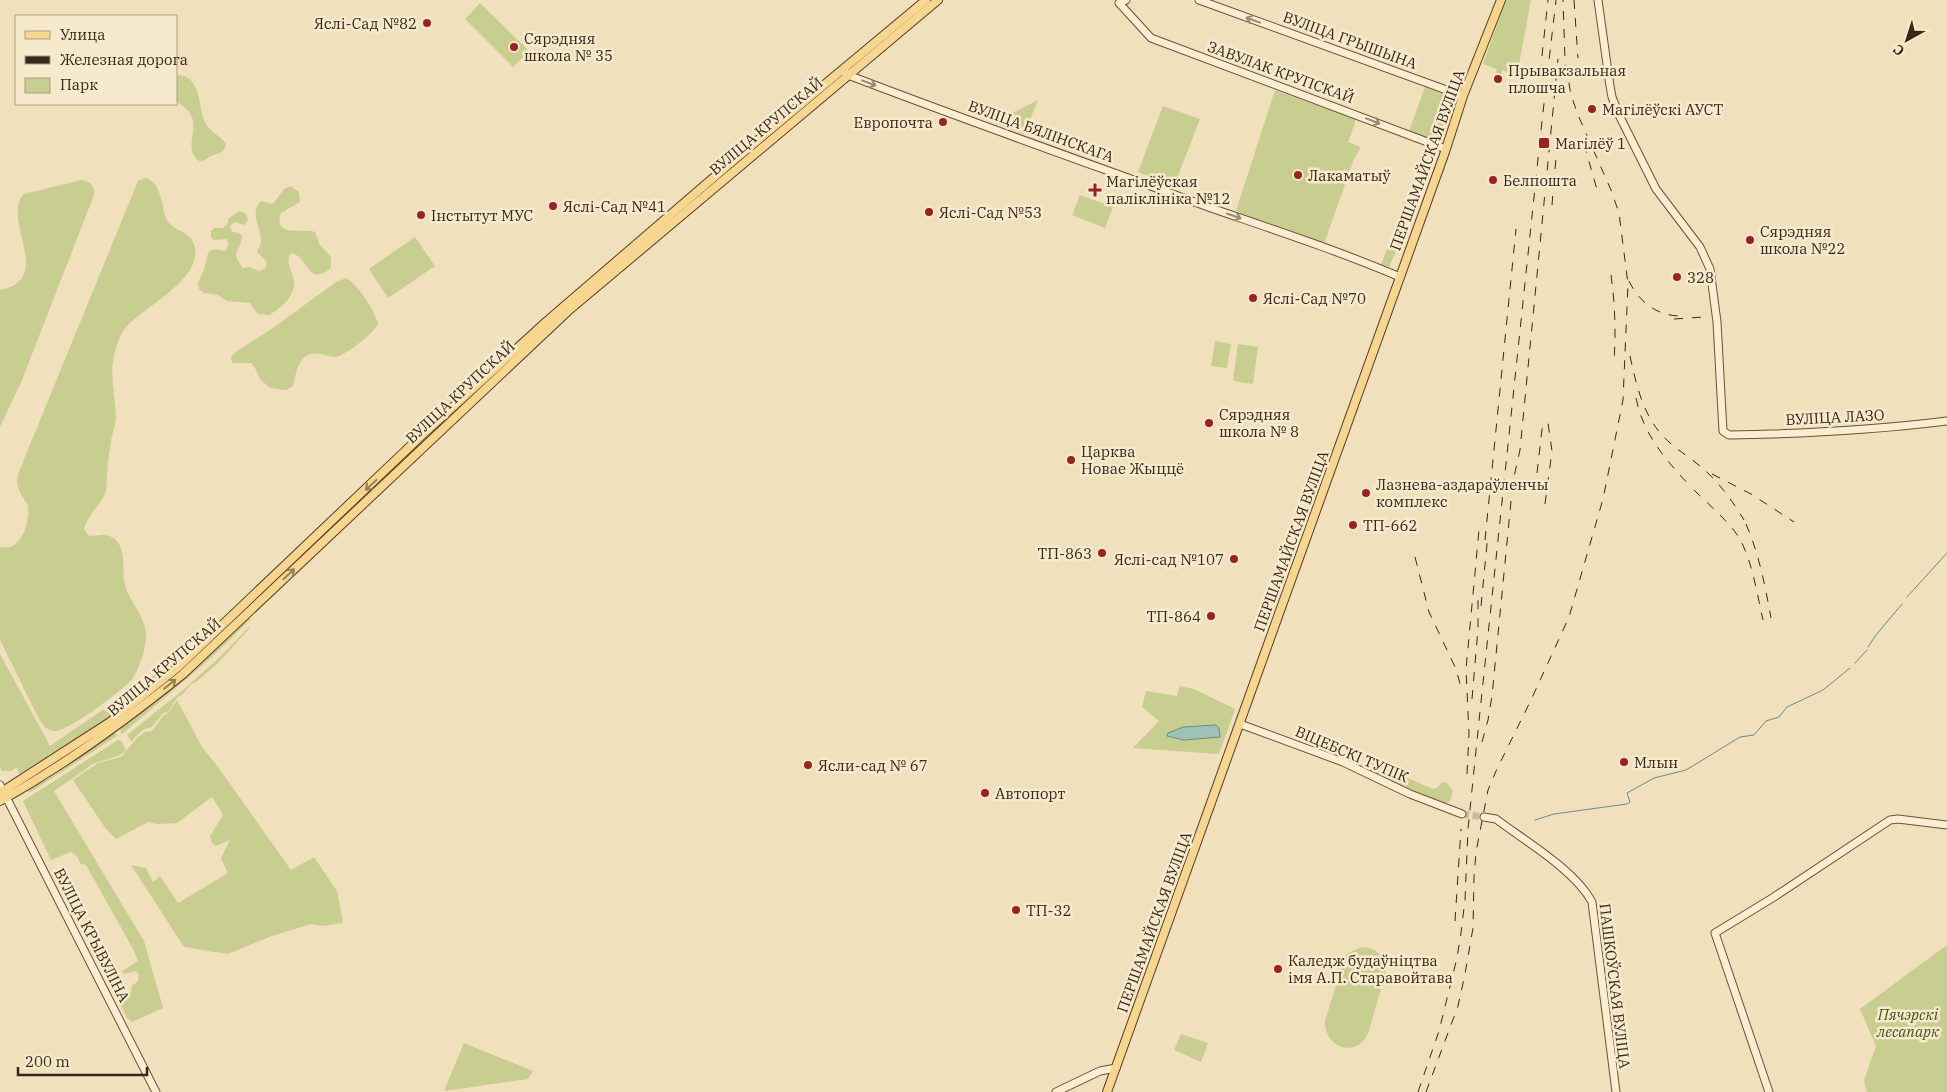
<svg xmlns="http://www.w3.org/2000/svg" width="1947" height="1092" font-family="'IBM Plex Serif',serif">
  <style>
    .green { fill: #c8ce90 }
    .water { fill: #a0c1b7; stroke: #678f84 }
    .lines { fill: none; stroke-linecap: round; stroke-linejoin: round }
    .stream { stroke: #678f84; stroke-width: 1 }
    .secondary-tunnel { stroke: #cbbb9c; stroke-width: 7; stroke-dasharray: 7 3.5; stroke-linecap: butt }
    .secondary-casing { stroke: #6a5138; stroke-width: 9 }
    .primary-casing { stroke: #553e2a; stroke-width: 10 }
    .secondary { stroke: #fbedcf; stroke-width: 7 }
    .primary { stroke: #f7d690; stroke-width: 8 }
    .rail { stroke: #37281a; stroke-width: 1; stroke-dasharray: 9 9; stroke-linecap: butt }
    .oneway { stroke: #998a74 }
    .oneway2 { stroke: #977f55 }
    .poi-dot { fill: #9b2123; stroke: #f7eacc; stroke-width: 2 }
    .labels { text-anchor: middle; dominant-baseline: central; stroke-width: 5; stroke-linejoin: round; paint-order: stroke }
    .poi-label { font-size: 15px; fill: #37281a; stroke: #f7eacc; text-anchor: start }
    .street-label { font-size: 15px; fill: #37281a; stroke: #f7eacc }
    .park-label { font-size: 15px; font-style: italic; fill: #485420; stroke: #f7eacc }
  </style>
  <rect width="100%" height="100%" fill="#f0e0bc"/>
  <g class="green">
    <path d="M1506 0H1531L1517 75 1502 70V73L1499 76 1496 72 1497 69 1483 64Z"/>
    <path d="M480 3 529 51 513 67 465 19Z"/>
    <path d="M179 75C203 78 197 108 206 124 211 133 221 136 226 144 224 154 218 153 211 156 206 159 205 161 199 161 183 149 199 131 191 115 188 109 181 105 176 101V76Z"/>
    <path d="M1425 87 1454 98 1438 143 1409 131Z"/>
    <path d="M1275 90 1355 119V123L1348 142 1361 147 1354 159 1324 244 1236 211Z"/>
    <path d="M1038 100 1024 134 995 123 997 121Z"/>
    <path d="M1163 106 1200 119 1174 186 1138 172Z"/>
    <path d="M145 178C160 181 162 203 165 216 169 231 189 229 194 244 205 276 150 304 131 322 123 329 119 338 116 348 108 371 115 393 116 416 116 425 112 433 111 442 108 458 107 474 106 491 101 505 88 514 84 529L88 535C94 537 100 534 106 535 129 540 121 569 125 585 130 604 147 617 146 638 145 651 140 666 133 678 125 689 67 732 55 731 46 731 42 724 38 717L0 640V547C22 553 30 521 28 505 21 494 15 488 18 474L136 186 138 181Z"/>
    <path d="M81 180C90 181 95 185 94 195L22 380 0 427V290C56 280 0 218 24 194Z"/>
    <path d="M291 186 299 192 300 202 281 213C272 238 304 228 315 232L320 245 331 257V268C308 287 309 258 292 253 283 261 294 273 294 283 294 297 280 309 269 315L258 314 250 303 227 301 218 295 204 293 199 289 198 283 204 270 208 253 213 249 225 251 229 244 226 239 214 240 211 237V231L214 228H222L226 226 229 218 239 211 246 214 248 220 244 225 235 222 230 226 232 232 239 233 242 236C241 253 229 249 243 268L249 267 259 271 265 269 267 262 257 252C258 248 261 245 261 241 261 227 249 213 261 201L273 204 284 189Z"/>
    <path d="M1080 195 1113 207 1105 228 1072 215Z"/>
    <path d="M1404 201 1414 205 1403 235 1395 232 1399 223 1397 221Z"/>
    <path d="M415 237 435 266 388 298 369 269Z"/>
    <path d="M1393 239 1400 242 1389 267 1381 265 1387 249 1389 248Z"/>
    <path d="M346 278C356 282 376 312 378 324 373 334 348 353 337 357 331 357 327 355 321 354 299 350 297 370 293 386L286 390 270 388 260 379 254 366 251 363H232L231 357 237 351 273 328 336 282Z"/>
    <path d="M1215 341 1231 344 1227 368 1211 366Z"/>
    <path d="M1238 344 1258 347 1253 384 1233 381Z"/>
    <path d="M249 618 251 619 211 658 122 734 120 730 122 726 167 690Z"/>
    <path d="M250 626 249 629 217 664 196 682 190 685 184 693 177 698 168 712 163 713 152 727C143 728 136 735 132 742L127 735 183 690 219 658Z"/>
    <path d="M0 654 50 746 161 670 180 660 106 719 70 744 19 774 17 767 11 771H2L0 767Z"/>
    <path d="M1180 686 1194 689 1235 709 1219 754 1133 748 1159 721 1142 707 1146 691 1177 696Z"/>
    <path d="M177 700 202 747 218 767 291 870 314 857 337 891 343 923 323 926 311 924 272 936 228 954 184 947 131 865 146 868 153 882 160 876 178 903 228 873 221 858 230 840 216 846 212 843 210 836 223 815 212 797 177 823 159 824 148 822 116 839 106 829 73 780 98 763 121 757 138 737 145 732 152 731 163 716 169 712Z"/>
    <path d="M114 733 118 735 37 788 30 792 27 791C32 783 43 783 50 778 72 764 91 744 114 733Z"/>
    <path d="M118 740 121 741 126 750 120 755 93 764 54 791 144 941 163 1008 132 1022 127 1018 114 990 116 988 125 995 131 992 132 986 138 981 139 975 136 971 124 974 122 971 138 961 133 949 86 865 81 864 76 855 71 852 51 860 23 801Z"/>
    <path d="M1367 763H1377L1397 768 1401 775 1433 789 1437 788 1443 782 1447 783 1453 791 1450 801 1446 803 1440 802 1403 788 1370 770 1366 766Z"/>
    <path d="M1947 945V1092H1867L1864 1080 1876 1046 1860 1009Z"/>
    <path d="M1362 947C1377 948 1385 956 1386 971L1368 1034C1355 1059 1324 1047 1325 1021L1344 959 1348 953Z"/>
    <path d="M1181 1034 1208 1043 1201 1062 1174 1050Z"/>
    <path d="M464 1043 533 1071 528 1079 444 1091Z"/>
  </g>
  <path class="water" d="M1216 725 1219 728 1220 737 1184 740 1167 736 1168 733 1183 727Z"/>
  <g class="lines">
    <g class="stream">
      <path d="M1907 597 1947 553"/>
      <path d="M1868 647 1876 635 1902 604"/>
      <path d="M1855 663 1867 650"/>
      <path d="M1535 820 1554 814 1627 804 1630 802 1627 793 1654 778 1686 770 1740 737 1754 735 1766 721 1779 717 1787 707 1823 690 1850 668"/>
    </g>
    <path class="secondary-tunnel" d="M1462 814 1484 817"/>
    <defs>
      <g id="secondary">
        <path d="M1126 0 1119 3 1151 38 1446 149"/>
        <path d="M1199 0 1463 96"/>
        <path d="M1598 0 1610 86 1612 97 1620 117 1656 189 1700 247 1710 269 1717 322 1723 431 1729 435C1802 434 1875 430 1947 421"/>
        <path d="M845 72 848 75C968 121 1090 164 1211 208 1275 230 1339 251 1400 277"/>
        <path d="M1240 724 1343 762 1410 794 1462 814"/>
        <path d="M0 785 156 1092"/>
        <path d="M1484 817 1496 819C1525 841 1575 870 1592 902L1616 1092"/>
        <path d="M1056 1092 1100 1071 1116 1068"/>
        <path d="M1769 1092 1715 933 1774 897 1890 820 1898 819 1947 825"/>
      </g>
      <g id="primary">
        <path d="M0 793 110 722 177 668 422 435 547 321 734 160 926 0"/>
        <path d="M0 801C65 765 125 721 183 674L568 311 938 0"/>
        <path d="M1107 1092 1445 152 1463 96 1501 0"/>
      </g>
    </defs>
    <use href="#secondary" class="secondary-casing"/>
    <use href="#primary" class="primary-casing"/>
    <use href="#secondary" class="secondary"/>
    <use href="#primary" class="primary"/>
    <g class="rail">
      <path d="M1574 0 1578 58"/>
      <path d="M1540 74 1548 0"/>
      <path d="M1584 144 1598 193"/>
      <path d="M1552 205 1556 158"/>
      <path d="M1611 275C1615 304 1616 332 1614 361"/>
      <path d="M1629 281C1639 302 1657 316 1681 316"/>
      <path d="M1674 319 1704 317"/>
      <path d="M1630 356C1636 384 1643 416 1664 437 1674 448 1688 456 1700 466 1718 481 1732 500 1744 520"/>
      <path d="M1636 398C1643 434 1665 459 1690 486"/>
      <path d="M1537 473 1543 421"/>
      <path d="M1712 474 1751 494 1794 522"/>
      <path d="M1694 490C1709 505 1731 523 1741 541 1753 565 1757 594 1763 620"/>
      <path d="M1545 504 1552 451 1548 423"/>
      <path d="M1746 524C1759 554 1765 585 1771 618"/>
      <path d="M1485 540 1516 229"/>
      <path d="M1415 557 1429 612 1456 669 1462 691"/>
      <path d="M1481 606 1488 534"/>
      <path d="M1472 699 1478 629V600"/>
      <path d="M1482 742 1488 720 1492 696 1513 481 1520 450 1558 59"/>
      <path d="M1467 774 1469 734 1466 669 1479 530"/>
      <path d="M1455 921 1461 829"/>
      <path d="M1418 1092 1439 1031 1457 958 1461 933 1465 900 1468 829 1479 721 1542 121 1556 0"/>
      <path d="M1426 1092 1458 1006 1465 974 1473 928 1474 877 1476 852 1488 790 1496 771 1531 700 1569 617 1603 499 1623 400 1628 284 1619 213 1611 190 1578 115 1571 95 1565 60 1563 0"/>
    </g>
  </g>
  <defs><path id="oneway-shaft" d="M-6 0H5M1.5-3L5.5 0L1.5 3" fill="none" stroke-width="1.6" stroke-linecap="round" stroke-linejoin="round" transform="scale(1.25)"/></defs>
  <g class="oneway">
    <use href="#oneway-shaft" transform="translate(1253 20) rotate(-160)"/>
    <use href="#oneway-shaft" transform="translate(869 83) rotate(21)"/>
    <use href="#oneway-shaft" transform="translate(1373 121) rotate(21)"/>
    <use href="#oneway-shaft" transform="translate(1234 216) rotate(19)"/>
  </g>
  <g class="oneway2">
    <use href="#oneway-shaft" transform="translate(371 485) rotate(137)"/>
    <use href="#oneway-shaft" transform="translate(289 574) rotate(-43)"/>
    <use href="#oneway-shaft" transform="translate(170 684) rotate(-39)"/>
  </g>
  <g class="poi-dot">
    <circle cx="427" cy="23" r="5"/>
    <circle cx="514" cy="47" r="5"/>
    <circle cx="1498" cy="79" r="5"/>
    <circle cx="1592" cy="109" r="5"/>
    <circle cx="943" cy="122" r="5"/>
    <rect x="1538" y="137" width="12" height="12" rx="2.5"/>
    <circle cx="1298" cy="175" r="5"/>
    <circle cx="1493" cy="180" r="5"/>
    <path d="M1092.5 182.5h5v5h5v5h-5v5h-5v-5h-5v-5h5z"/>
    <circle cx="553" cy="206" r="5"/>
    <circle cx="929" cy="212" r="5"/>
    <circle cx="421" cy="215" r="5"/>
    <circle cx="1750" cy="240" r="5"/>
    <circle cx="1677" cy="277" r="5"/>
    <circle cx="1253" cy="298" r="5"/>
    <circle cx="1209" cy="423" r="5"/>
    <circle cx="1071" cy="460" r="5"/>
    <circle cx="1366" cy="493" r="5"/>
    <circle cx="1353" cy="525" r="5"/>
    <circle cx="1102" cy="553" r="5"/>
    <circle cx="1234" cy="559" r="5"/>
    <circle cx="1211" cy="616" r="5"/>
    <circle cx="1624" cy="762" r="5"/>
    <circle cx="808" cy="765" r="5"/>
    <circle cx="985" cy="793" r="5"/>
    <circle cx="1016" cy="910" r="5"/>
    <circle cx="1278" cy="969" r="5"/>
  </g>
  <g class="labels">
    <g class="poi-label">
      <text x="417" y="23" text-anchor="end">Яслі-Сад №82</text>
      <text x="524" y="38">Сярэдняя<tspan x="524" dy="17">школа № 35</tspan></text>
      <text x="1508" y="70">Прывакзальная<tspan x="1508" dy="17">плошча</tspan></text>
      <text x="1602" y="109">Магілёўскі АУСТ</text>
      <text x="933" y="122" text-anchor="end">Европочта</text>
      <text x="1555" y="143">Магілёў 1</text>
      <text x="1308" y="175">Лакаматыў</text>
      <text x="1503" y="180">Белпошта</text>
      <text x="1106" y="181">Магілёўская<tspan x="1106" dy="17">паліклініка №12</tspan></text>
      <text x="563" y="206">Яслі-Сад №41</text>
      <text x="939" y="212">Яслі-Сад №53</text>
      <text x="431" y="215">Інстытут МУС</text>
      <text x="1760" y="231">Сярэдняя<tspan x="1760" dy="17">школа №22</tspan></text>
      <text x="1687" y="277">328</text>
      <text x="1263" y="298">Яслі-Сад №70</text>
      <text x="1219" y="414">Сярэдняя<tspan x="1219" dy="17">школа № 8</tspan></text>
      <text x="1081" y="451">Царква<tspan x="1081" dy="17">Новае Жыццё</tspan></text>
      <text x="1376" y="484">Лазнева-аздараўленчы<tspan x="1376" dy="17">комплекс</tspan></text>
      <text x="1363" y="525">ТП-662</text>
      <text x="1092" y="553" text-anchor="end">ТП-863</text>
      <text x="1224" y="559" text-anchor="end">Яслі-сад №107</text>
      <text x="1201" y="616" text-anchor="end">ТП-864</text>
      <text x="1634" y="762">Млын</text>
      <text x="818" y="765">Ясли-сад № 67</text>
      <text x="995" y="793">Автопорт</text>
      <text x="1026" y="910">ТП-32</text>
      <text x="1288" y="960">Каледж будаўніцтва<tspan x="1288" dy="17">імя А.П. Старавойтава</tspan></text>
    </g>
    <g class="street-label">
      <text transform="translate(1350 40) rotate(20)">ВУЛІЦА ГРЫШЫНА</text>
      <text transform="translate(1281 72) rotate(20)">ЗАВУЛАК КРУПСКАЙ</text>
      <text transform="translate(766 126) rotate(-40)">ВУЛІЦА КРУПСКАЙ</text>
      <text transform="translate(1041 131) rotate(20)">ВУЛІЦА БЯЛІНСКАГА</text>
      <text transform="translate(1427 160) rotate(-70)">ПЕРШАМАЙСКАЯ ВУЛІЦА</text>
      <text transform="translate(460 392) rotate(-43)">ВУЛІЦА КРУПСКАЙ</text>
      <text transform="translate(1835 417) rotate(-3)">ВУЛІЦА ЛАЗО</text>
      <text transform="translate(1291 541) rotate(-70)">ПЕРШАМАЙСКАЯ ВУЛІЦА</text>
      <text transform="translate(164 667) rotate(-40)">ВУЛІЦА КРУПСКАЙ</text>
      <text transform="translate(1352 754) rotate(23)">ВІЦЕБСКІ ТУПІК</text>
      <text transform="translate(1154 922) rotate(-70)">ПЕРШАМАЙСКАЯ ВУЛІЦА</text>
      <text transform="translate(92 935) rotate(63)">ВУЛІЦА КРЫВУЛІНА</text>
      <text transform="translate(1615 986) rotate(83)">ПАШКОЎСКАЯ ВУЛІЦА</text>
    </g>
    <g class="park-label">
      <text x="1908" y="1014">Пячэрскі<tspan x="1908" dy="17">лесапарк</tspan></text>
    </g>
  </g>
  <rect x="15" y="15" width="162" height="90" fill="#f7eacc" stroke="#aa9c85"/>
  <rect x="25" y="31" width="25" height="8" fill="#f7d690" stroke="#aa9c85"/>
  <text x="60" y="40" font-size="15" fill="#37281a">Улица</text>
  <rect x="25" y="56" width="25" height="8" fill="#37281a" stroke="#aa9c85"/>
  <text x="60" y="65" font-size="15" fill="#37281a">Железная дорога</text>
  <rect x="25" y="78" width="25" height="15" fill="#c8ce90" stroke="#aa9c85"/>
  <text x="60" y="90" font-size="15" fill="#37281a">Парк</text>
  <g transform="translate(1907 40) rotate(219)" stroke="#f7eacc" stroke-width="4" paint-order="stroke">
  <path d="M0-4L9 19L0 12L-9 19Z" fill="#37281a"/>
  <text y="-8" font-size="14" font-weight="bold" text-anchor="middle" fill="#37281a">С</text>
  </g>
  <path d="M18 1067v8h129v-8" fill="none" stroke="#37281a" stroke-width="2.5"/>
  <text x="25" y="1067" font-size="15" fill="#37281a" stroke="#f7eacc" stroke-width="4" paint-order="stroke">200 m</text>
</svg>
